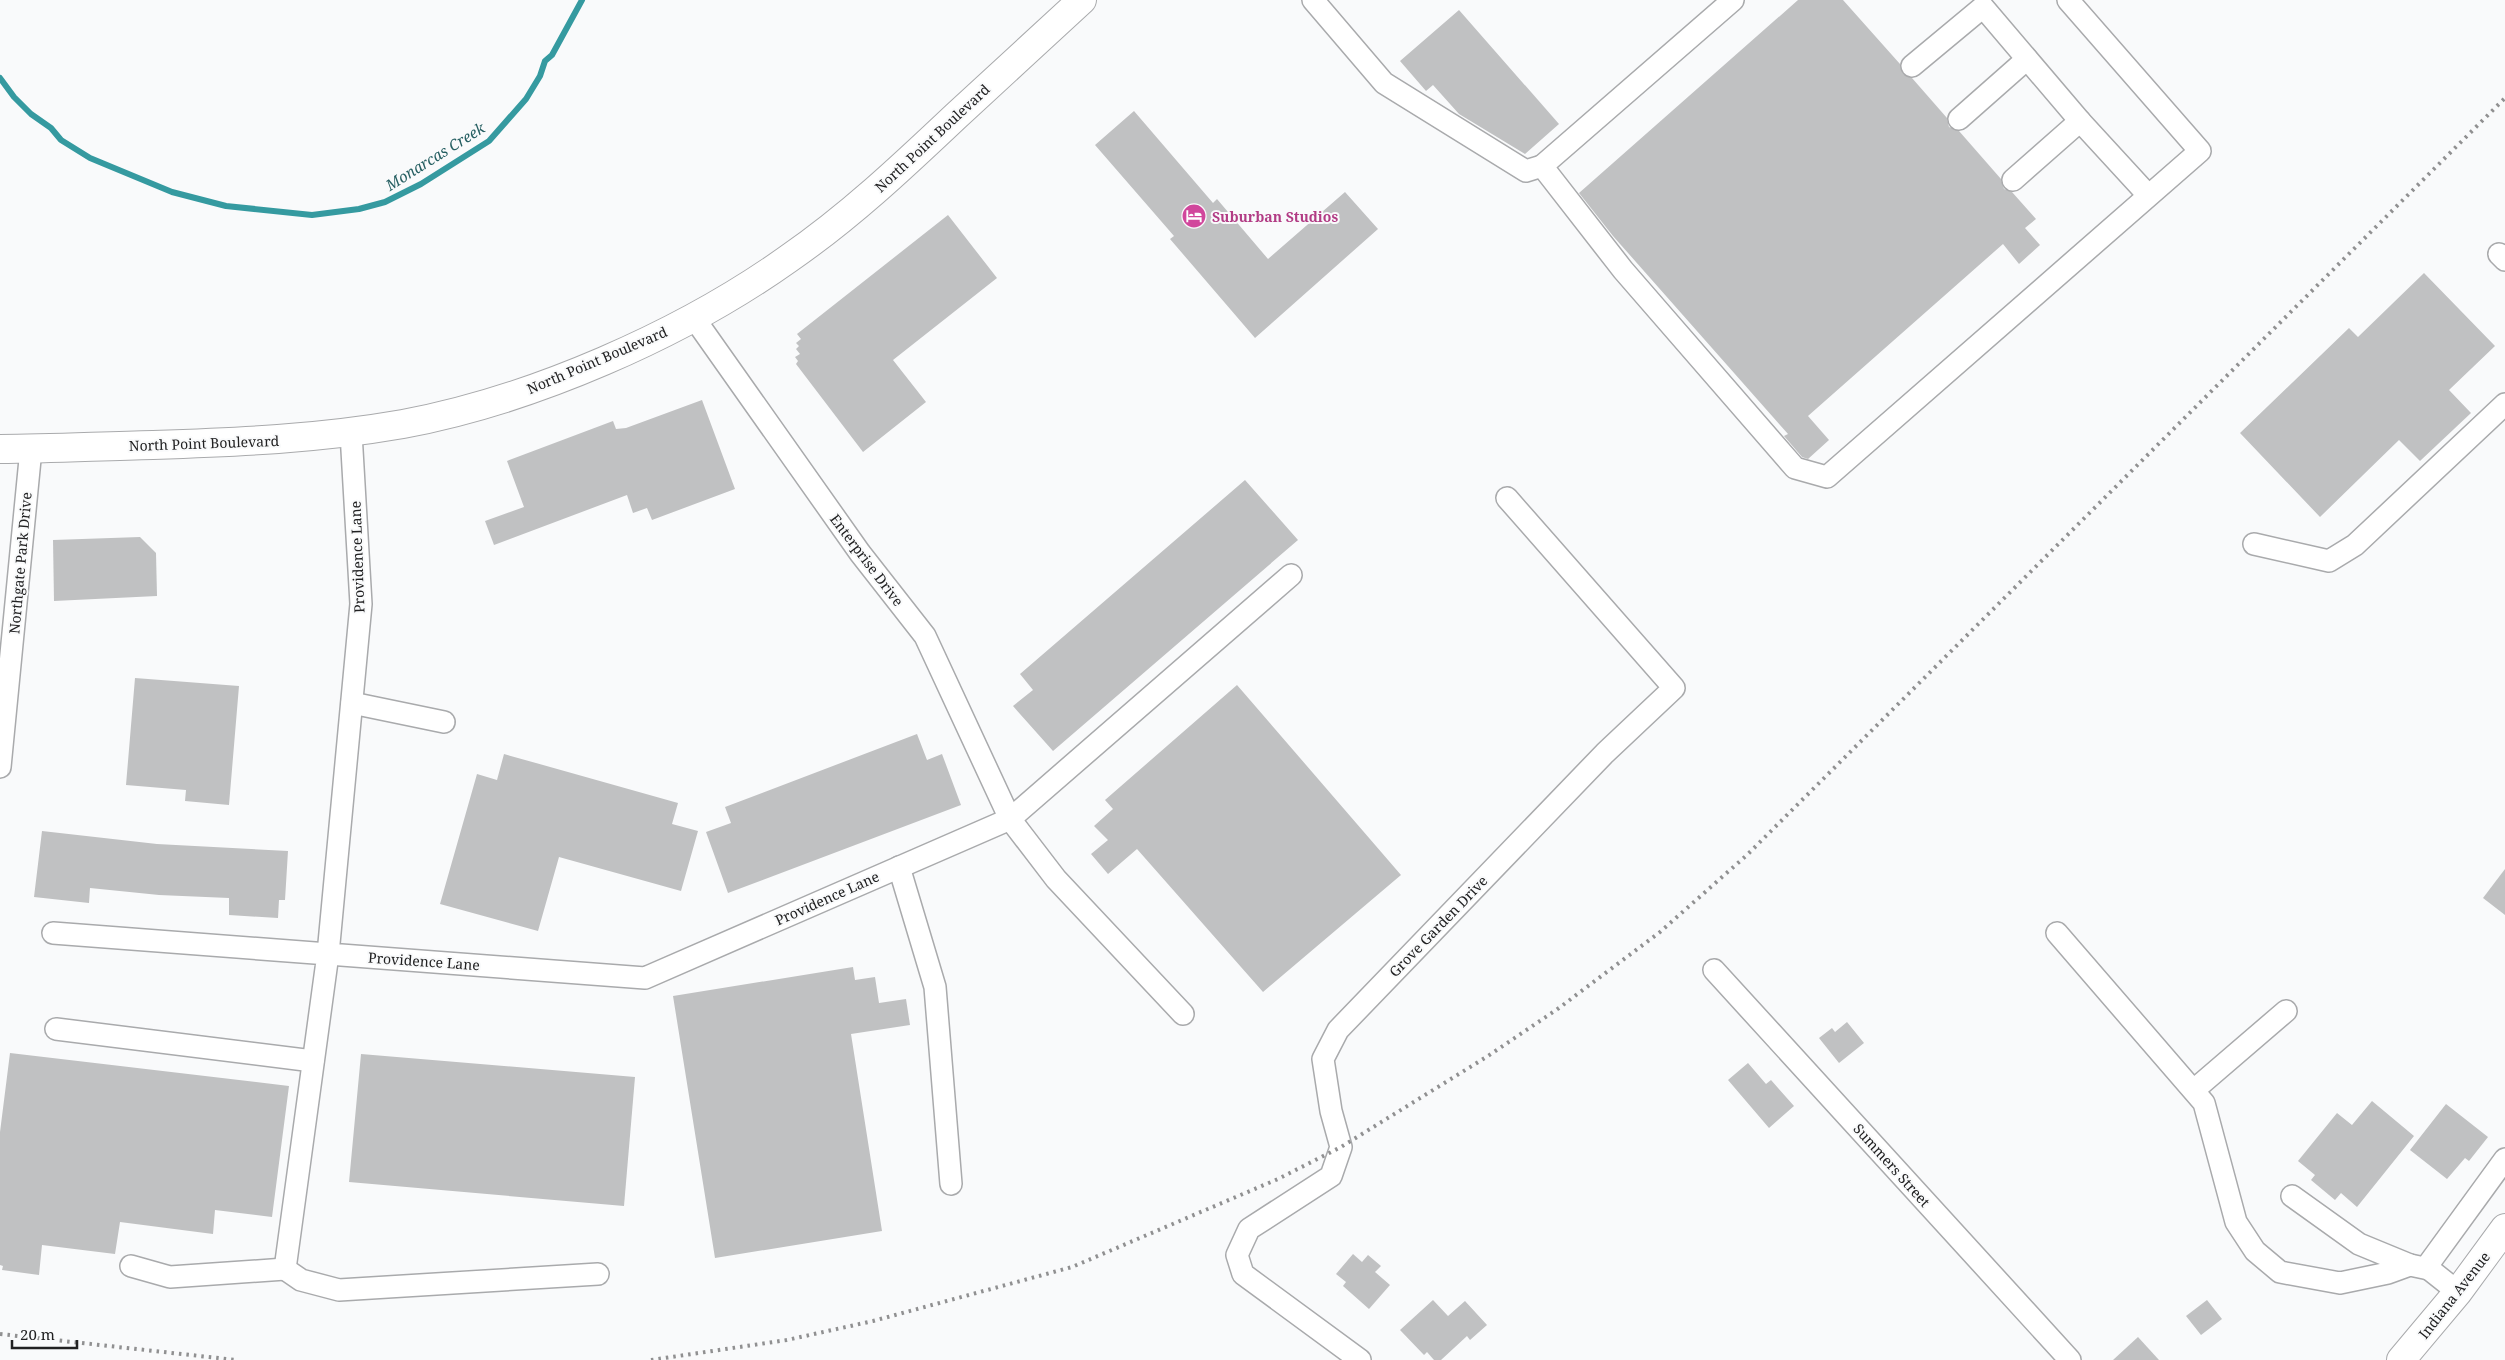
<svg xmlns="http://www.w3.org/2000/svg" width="2505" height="1360" font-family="'Noto Serif',serif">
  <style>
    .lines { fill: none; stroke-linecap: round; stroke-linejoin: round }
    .stream { stroke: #359aa0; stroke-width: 6 }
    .building { fill: #c0c1c2 }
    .minor-casing { stroke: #a9aaac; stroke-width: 24 }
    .major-casing { stroke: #a9aaac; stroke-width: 30 }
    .minor { stroke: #fff; stroke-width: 21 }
    .major { stroke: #fff; stroke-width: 28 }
    .rail { stroke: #909091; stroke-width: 4; stroke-dasharray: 2.5 5; stroke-linecap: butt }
    .labels { text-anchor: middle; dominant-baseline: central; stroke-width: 4; stroke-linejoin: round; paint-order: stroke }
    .street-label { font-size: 14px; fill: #212122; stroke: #f9fafb }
    .hotel-label { font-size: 14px; font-weight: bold; fill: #b23c85; stroke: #f9fafb; text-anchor: start }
    .water-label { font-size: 15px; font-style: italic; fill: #265f62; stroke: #f9fafb }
  </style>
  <rect width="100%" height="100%" fill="#f9fafb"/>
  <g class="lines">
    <path class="stream" d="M0 78 14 97 31 114 51 128 61 140 90 158 172 192 226 206 312 215 359 209 385 202 421 184 489 141 526 99 540 76 545 61 552 55 582 0"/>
  </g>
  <g class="building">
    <path d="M1798 0H1843L1900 64 1903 74 1912 78 1947 118 1949 127 1959 131 2001 179 2004 189 2012 192 2036 219 2025 228 2040 245 2019 264 2003 244 1808 416 1829 440 1808 459 1802 457 1784 436 1788 434 1613 236 1579 193Z"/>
    <path d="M1459 10 1559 124 1525 154 1459 114 1433 85 1426 91 1400 61Z"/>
    <path d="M1134 111 1213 203 1217 199 1268 259 1345 192 1378 229 1255 338 1170 239 1174 236 1095 145Z"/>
    <path d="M948 215 997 278 893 360 926 402 863 452 796 364 798 361 795 357 800 354 796 349 799 346 796 343 801 339 797 334Z"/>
    <path d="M2424 273 2495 346 2449 390 2471 413 2420 461 2399 440 2320 517 2240 433 2349 328 2358 337Z"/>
    <path d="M702 400 735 489 652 520 647 508 633 513 627 495 494 545 485 521 524 507 507 461 613 421 616 429 626 428Z"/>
    <path d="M1245 480 1298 540 1053 751 1013 706 1033 690 1020 674Z"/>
    <path d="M140 537 156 553 157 596 54 601 53 540Z"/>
    <path d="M135 678 239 686 229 805 185 801 186 790 126 785Z"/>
    <path d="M1237 685 1401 875 1263 992 1137 849 1108 874 1091 854 1108 840 1094 826 1113 809 1105 800Z"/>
    <path d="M917 734 927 760 942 754 961 805 728 893 706 832 731 823 725 807Z"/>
    <path d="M504 754 678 803 672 824 698 831 681 891 559 857 538 931 440 904 477 774 497 780Z"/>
    <path d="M42 831 157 844 288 851 285 900H279L278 918 229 915V898L159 895 90 888 89 903 34 897Z"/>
    <path d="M2505 869V915L2483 898Z"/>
    <path d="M853 967 855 980 875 977 879 1003 906 999 910 1025 851 1034 882 1231 715 1258 673 996Z"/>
    <path d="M1847 1022 1864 1043 1839 1063 1819 1038 1832 1028 1835 1032Z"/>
    <path d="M10 1053 289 1086 272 1217 215 1210 213 1234 120 1222 115 1254 42 1245 39 1275 2 1270 3 1266 0 1265V1132Z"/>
    <path d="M361 1054 635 1077 624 1206 349 1182Z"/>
    <path d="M1748 1063 1766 1084 1771 1080 1794 1106 1769 1128 1728 1080Z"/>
    <path d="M2372 1101 2414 1136 2357 1207 2341 1193 2335 1200 2311 1180 2315 1175 2298 1161 2337 1113 2352 1125Z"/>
    <path d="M2446 1104 2488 1137 2469 1161 2465 1158 2447 1179 2410 1150Z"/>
    <path d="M1353 1254 1362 1262 1368 1255 1381 1266 1375 1272 1390 1285 1369 1309 1343 1286 1346 1282 1336 1274Z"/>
    <path d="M1433 1300 1448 1316 1465 1301 1487 1325 1470 1340 1467 1336 1441 1360H1434L1427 1352 1424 1355 1400 1330Z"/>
    <path d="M2207 1300 2222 1319 2201 1335 2186 1316Z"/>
    <path d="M2138 1337 2159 1360H2113Z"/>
  </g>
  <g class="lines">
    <defs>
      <g id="minor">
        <path d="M1313 0 1384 83 1526 171 1542 166"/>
        <path d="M1733 0 1542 166 1623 270 1795 468 1827 477 2200 151 2068 0"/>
        <path d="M1912 66 1983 7 2080 121 2148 195"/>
        <path d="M1959 119 2027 59"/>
        <path d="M2013 180 2080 121"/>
        <path d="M2499 254 2505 260"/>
        <path d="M694 318 860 553 925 636 1010 819 1056 879 1183 1014"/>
        <path d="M351 433 361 604 328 954 645 978 1010 819 1291 575"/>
        <path d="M2254 544 2329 561 2355 545 2505 404"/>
        <path d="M352 703 444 722"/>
        <path d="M0 767 31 449"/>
        <path d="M899 867 935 987 951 1184"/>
        <path d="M53 933 328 954 285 1269 301 1280 339 1290 598 1274"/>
        <path d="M2057 933 2204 1103 2236 1222 2255 1251 2280 1272 2340 1283 2388 1273 2410 1265 2429 1269"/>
        <path d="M1714 970 2070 1360"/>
        <path d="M56 1029 313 1061"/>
        <path d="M2194 1090 2286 1011"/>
        <path d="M2292 1196 2359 1244 2410 1265"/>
        <path d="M131 1266 170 1277 285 1269"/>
        <path d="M2458 1292 2429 1269 2430 1262 2505 1159"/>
        <path d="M1360 1360 1243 1274 1237 1255 1249 1229 1331 1176 1341 1147 1331 1111 1323 1059 1338 1030 1605 753 1674 688 1507 498"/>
      </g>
      <g id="major">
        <path d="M0 449C51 449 102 446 153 445 239 442 317 439 403 424 532 400 681 335 788 259 849 217 902 167 956 116 998 77 1040 39 1082 0"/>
        <path d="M2401 1360 2458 1292 2505 1228"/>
      </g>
    </defs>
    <use href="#minor" class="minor-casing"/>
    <use href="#major" class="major-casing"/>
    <use href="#minor" class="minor"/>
    <use href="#major" class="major"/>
    <g class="rail">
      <path d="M0 1334 236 1360"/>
      <path d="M651 1360 787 1340 873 1321 1072 1267 1278 1179 1341 1147 1488 1056 1559 1008 1660 932 1747 855 2505 98"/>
    </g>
  </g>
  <defs>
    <symbol id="hotel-disc" viewBox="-11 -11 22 22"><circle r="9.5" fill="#d1479c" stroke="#f9fafb"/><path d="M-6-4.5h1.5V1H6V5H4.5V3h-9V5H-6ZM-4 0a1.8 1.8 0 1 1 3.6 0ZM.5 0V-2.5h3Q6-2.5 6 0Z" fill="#fff"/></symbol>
  </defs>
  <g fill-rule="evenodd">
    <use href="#hotel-disc" x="1180" y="202" width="28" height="28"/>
  </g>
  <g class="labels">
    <g class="street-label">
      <text transform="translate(932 138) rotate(-43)">North Point Boulevard</text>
      <text transform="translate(597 360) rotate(-23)">North Point Boulevard</text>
      <text transform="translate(204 443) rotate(-2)">North Point Boulevard</text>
      <text transform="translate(357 557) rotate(-92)">Providence Lane</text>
      <text transform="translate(867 560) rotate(53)">Enterprise Drive</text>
      <text transform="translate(20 563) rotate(-85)">Northgate Park Drive</text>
      <text transform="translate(827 898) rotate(-24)">Providence Lane</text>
      <text transform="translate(1438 926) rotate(-46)">Grove Garden Drive</text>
      <text transform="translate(424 961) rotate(4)">Providence Lane</text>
      <text transform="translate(1892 1165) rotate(48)">Summers Street</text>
      <text transform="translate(2454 1295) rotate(-52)">Indiana Avenue</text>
    </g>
    <g class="hotel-label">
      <text x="1212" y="216">Suburban Studios</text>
    </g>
    <g class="water-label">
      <text transform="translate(435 156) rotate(-32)">Monarcas Creek</text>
    </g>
  </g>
  <path d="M12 1340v8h65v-8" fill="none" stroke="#212122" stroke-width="2.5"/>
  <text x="20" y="1340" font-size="15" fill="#212122" stroke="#f9fafb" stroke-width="4" paint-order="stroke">20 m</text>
</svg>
